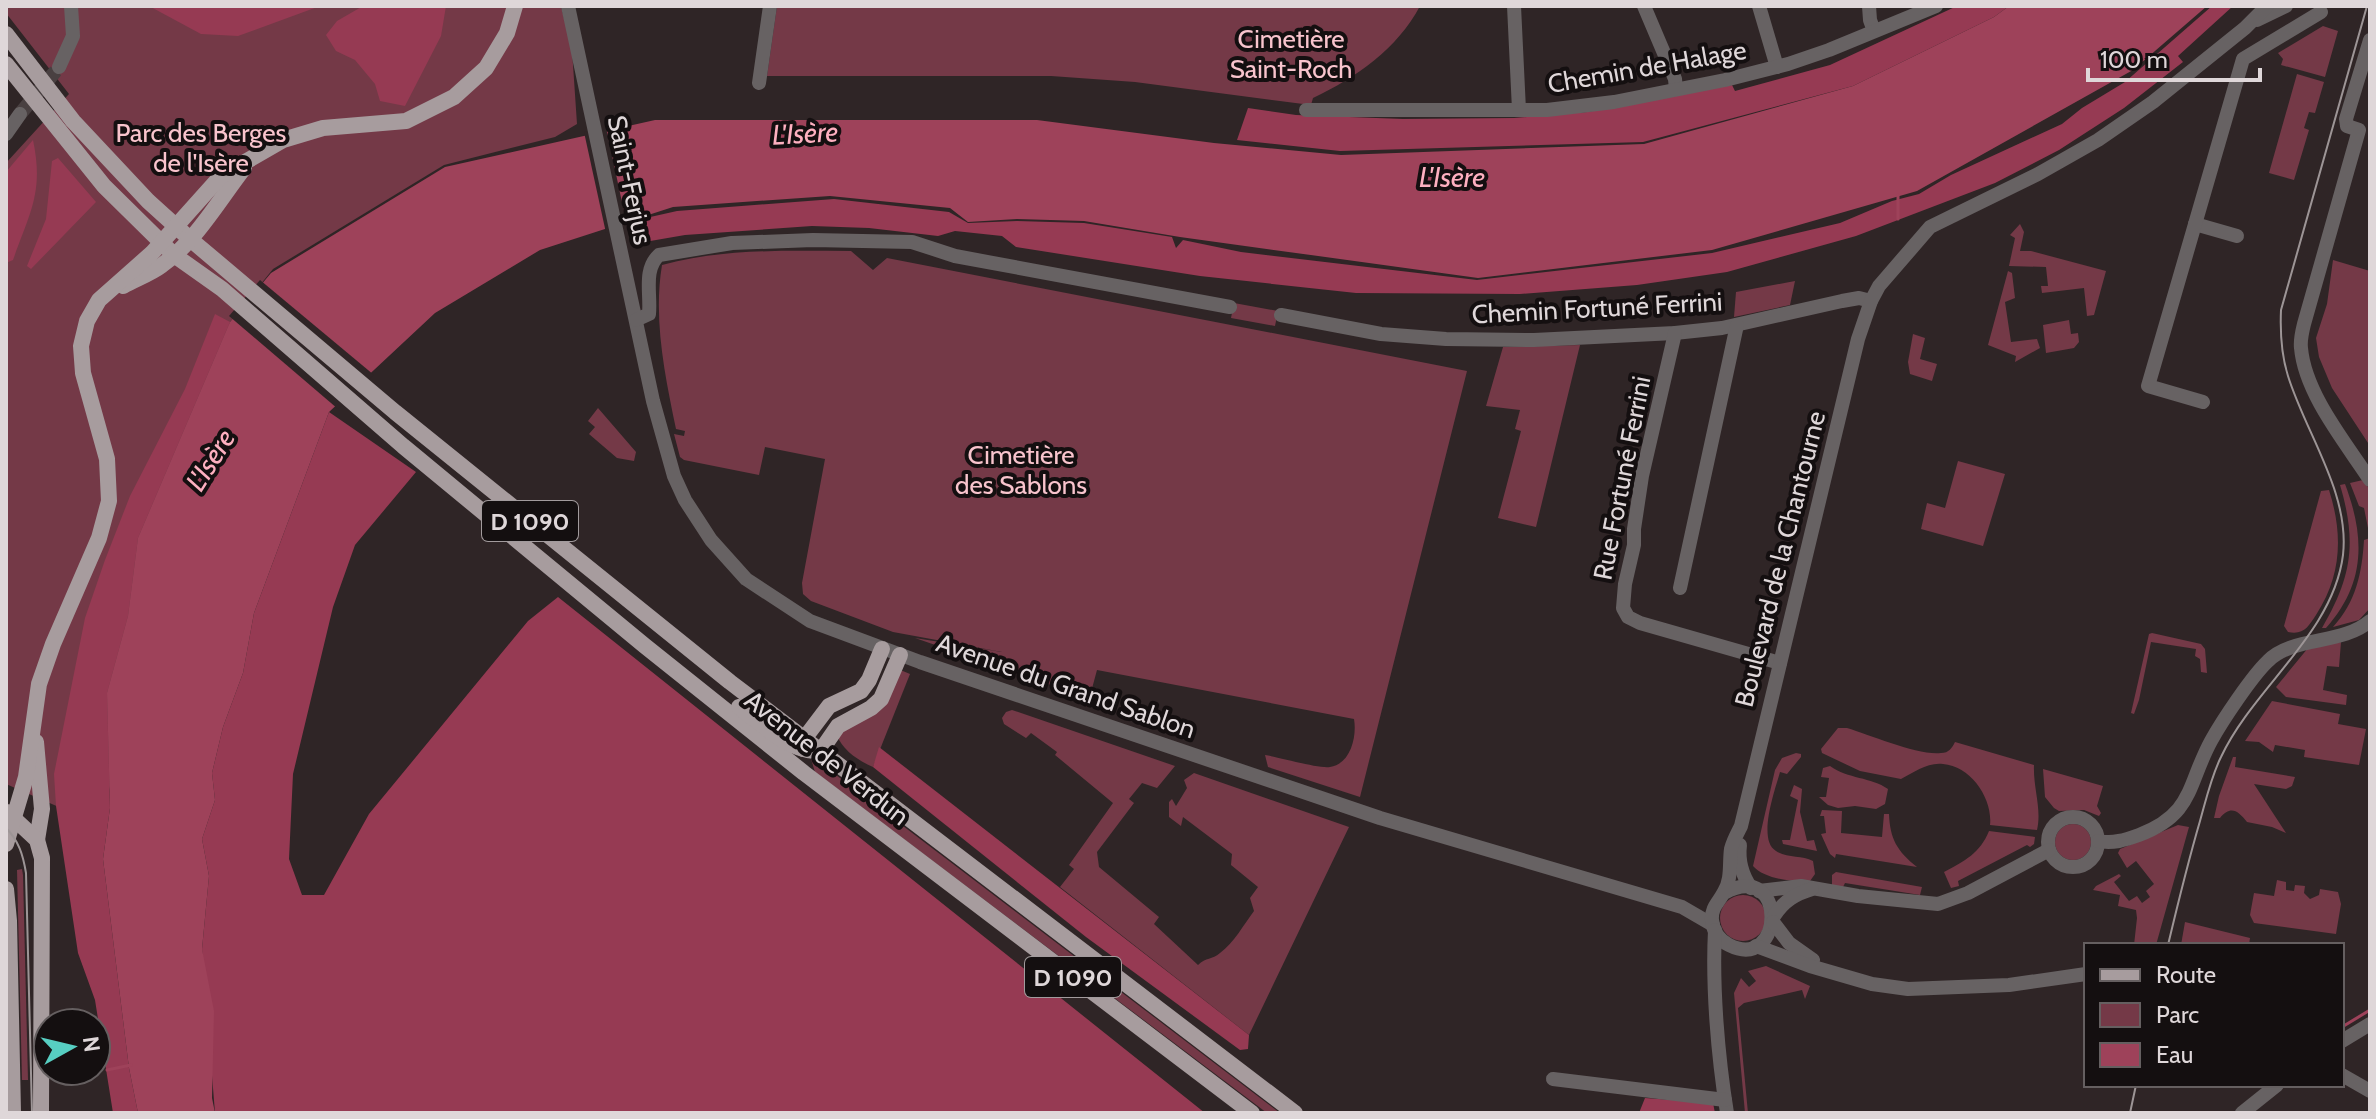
<svg xmlns="http://www.w3.org/2000/svg" width="2376" height="1119" font-family="Cabin,sans-serif">
  <style>
    .green { fill: #743947 }
    .forest { fill: #963a53 }
    .water { fill: #9e425a }
    .pier { fill: #2f2526 }
    .lines { fill: none; stroke-linecap: round; stroke-linejoin: round }
    .stream { stroke: #9e425a; stroke-width: 3 }
    .minor-tunnel { stroke: #494041; stroke-width: 14; stroke-dasharray: 14 7; stroke-linecap: butt }
    .minor { stroke: #676263; stroke-width: 14 }
    .major { stroke: #a79c9e; stroke-width: 16 }
    .tram { stroke: #9d9596; stroke-width: 2 }
    .labels { text-anchor: middle; dominant-baseline: central; stroke-width: 8; stroke-linejoin: round; paint-order: stroke }
    .shield { fill: #140f10; stroke: #a29b9d; stroke-width: 2 }
    .shield-label { font-size: 24px; font-weight: bold; fill: #dfd7d9 }
    .park-label { font-size: 26px; fill: #f9c4cd; stroke: #140f10 }
    .street-label { font-size: 26px; fill: #dfd7d9; stroke: #140f10 }
    .water-label { font-size: 28px; font-style: italic; fill: #feb0c0; stroke: #140f10 }
  </style>
  <rect width="100%" height="100%" fill="#2f2526"/>
  <g class="green">
    <path d="M6 6H561L572 50 577 124 555 137 444 165 273 269 230 322 100 825 6 784V163L69 94 6 13Z"/>
    <path d="M777 6H1420C1397 49 1357 77 1313 98L1311 105 1135 82 1051 76H767Z"/>
    <path d="M2323 26 2338 31 2325 77 2281 65 2283 59 2278 53Z"/>
    <path d="M2297 74 2324 82 2315 113 2309 112 2304 128 2309 130 2294 180 2269 173Z"/>
    <path d="M2020 224 2024 232 2020 251H2031L2106 271 2094 315 2087 316 2084 288 2042 293 2041 286H2048L2046 267 2009 266 2015 238 2010 235Z"/>
    <path d="M851 251 873 270 887 258 1467 371 1360 797 1268 767 1265 755C1279 757 1319 769 1330 767 1351 764 1357 736 1354 719L1097 670 1087 707 1078 700 1077 694 915 638 1002 652 893 632 811 601 803 594 802 583 825 459 765 447 759 475 684 460 680 457 674 434 684 436 685 431 676 429C665 376 653 319 662 265 724 248 787 251 851 251Z"/>
    <path d="M2333 260 2370 271V446L2332 388 2319 357 2316 338 2327 304Z"/>
    <path d="M2008 271 2012 273 2015 298 2005 302 2011 342 2037 339 2040 348 2015 362 2016 356 1988 345Z"/>
    <path d="M1795 281 1790 305 1734 317 1736 292Z"/>
    <path d="M1234 303 1278 311 1275 326 1231 318Z"/>
    <path d="M2069 320 2071 334 2078 333 2079 342 2074 348 2046 353 2043 325Z"/>
    <path d="M1913 334 1925 338 1920 359 1937 364 1932 381 1910 374 1908 362Z"/>
    <path d="M1580 345 1536 527 1498 518 1521 431 1515 429 1520 410 1486 406 1503 347Z"/>
    <path d="M598 408 636 452 634 461 617 458 589 434 595 427 588 421Z"/>
    <path d="M1958 461 2005 474 1983 546 1921 529 1927 503 1945 508Z"/>
    <path d="M2363 480 2370 490V608L2359 620 2333 627C2356 602 2362 573 2364 540L2370 538 2364 508 2359 506 2350 483Z"/>
    <path d="M2345 484C2365 537 2366 583 2326 628H2322C2352 577 2357 542 2340 485Z"/>
    <path d="M2329 490C2343 534 2342 575 2316 615 2308 627 2304 635 2288 632L2284 626 2321 491Z"/>
    <path d="M2152 633 2201 644 2205 649 2207 673 2201 672 2200 659 2195 656 2196 649 2151 642 2139 700 2134 714 2131 713 2149 634Z"/>
    <path d="M2341 642 2339 667 2327 666 2323 690 2347 695 2346 705 2286 697 2276 687 2308 648Z"/>
    <path d="M898 669 910 674 873 767C859 761 842 750 837 735Z"/>
    <path d="M2272 701 2340 714 2338 724 2366 729 2359 765 2304 757 2305 750 2275 745 2273 752 2259 742 2245 741Z"/>
    <path d="M1012 710 1175 766 1157 788 1142 783 1129 799 1134 803 1097 852 1099 867 1159 917 1154 924 1198 965C1206 957 1212 960 1220 953 1234 943 1244 924 1254 911L1250 898 1258 887 1231 865 1232 854 1183 817 1181 826 1169 817V802L1172 799 1176 806 1187 788 1184 780 1194 773 1349 827 1249 1035 1060 887 1074 869 1069 865 1113 803 1055 755 1057 752 1031 733 1026 738 1004 724 1002 718 1006 712Z"/>
    <path d="M1838 728H1847C1870 735 1919 756 1941 753 1949 753 1952 748 1955 742L2034 765C2033 788 2042 809 2037 830L1990 825C1993 799 1971 766 1943 764 1928 762 1914 772 1901 779L1860 771 1822 753 1821 749Z"/>
    <path d="M1796 753 1801 754V757L1787 774 1780 772C1775 790 1757 840 1776 851 1787 858 1802 855 1813 861L1815 874 1810 881C1793 882 1764 879 1753 866L1775 770 1782 758Z"/>
    <path d="M2233 757H2236L2235 767 2295 777 2292 786 2286 789 2254 784 2286 833 2272 827 2247 822C2238 811 2231 805 2220 818H2214L2219 796Z"/>
    <path d="M811 759 819 762 1280 1113H1267L815 772Z"/>
    <path d="M1830 766C1848 779 1871 777 1888 789L1885 804 1876 809 1855 806 1838 808 1828 805 1819 797H1826L1829 778 1821 777 1823 768Z"/>
    <path d="M2043 769 2103 786 2097 806 2101 813 2099 816 2084 810 2059 811 2054 808 2045 797Z"/>
    <path d="M1794 785 1802 789 1800 812 1807 841 1814 840 1817 851 1783 844 1782 840H1790L1798 800 1790 796Z"/>
    <path d="M1822 810 1842 811 1841 833 1882 837 1884 814H1889C1890 839 1897 851 1917 867L1836 854 1835 858 1830 854 1821 834 1826 833 1824 816H1820Z"/>
    <circle cx="2073" cy="842" r="18"/>
    <path d="M2178 825 2189 827 2156 945H2134L2137 918 2136 910 2118 906 2120 895 2093 890 2096 886 2119 874 2121 876 2114 882 2129 901 2137 896 2142 903 2150 897 2146 891 2154 884 2136 861 2127 868 2118 853 2120 849Z"/>
    <path d="M1989 831 2035 837 2034 844 2030 847 2027 845 1958 881 1959 886 1951 888 1944 872C1965 861 1980 853 1989 831Z"/>
    <path d="M22 869 23 875 28 1080H22L17 870Z"/>
    <path d="M1836 872 1922 887 1920 895 1845 883 1843 887 1832 885V875Z"/>
    <path d="M2277 880 2286 882V890L2294 891 2295 885 2305 886 2304 893 2310 899 2319 895 2320 889 2338 892 2341 904 2336 934 2254 923 2250 915 2254 893 2274 896Z"/>
    <circle cx="1743" cy="918" r="23"/>
    <path d="M2185 922 2250 938 2249 945H2181Z"/>
    <path d="M1766 966 1810 986 1805 999 1802 990 1744 1003 1738 1008 1748 1113H1745L1734 993 1741 978 1749 987 1756 981 1748 971Z"/>
  </g>
  <g class="forest">
    <path d="M149 6H320L238 36 201 34Z"/>
    <path d="M363 6H446L441 36 405 106 380 101 375 84 355 60 336 51 326 35 337 21Z"/>
    <path d="M1957 6H2009L1994 17 1853 86 1643 142 1340 151 1237 140 1248 108 1296 115 1403 119 1514 118 1587 112 1732 85 1735 91 1830 65Z"/>
    <path d="M2212 6H2233L2178 56 2183 62 2124 108 2059 150 1995 183 1856 236 1727 272 1637 285 1520 294 1356 293 1200 276 1016 247 1002 236 955 231 938 236 869 228 812 226 685 235 633 244 628 222 677 211 834 199 949 212 968 223 1017 221 1084 223 1172 237 1176 248 1183 240 1241 252 1477 280 1712 253 1840 223 1892 201 1919 194 1951 175 2062 124 2082 108 2125 82Z"/>
    <path d="M33 140C44 192 30 212 13 260L6 263V172Z"/>
    <path d="M58 158 96 202 31 269 27 266 46 219 52 161Z"/>
    <path d="M215 314 230 322 138 538 128 616 107 693 110 808 103 859 129 1068 138 1113H113L95 1000 78 953 56 806 54 774 85 618 105 560 130 496 185 389Z"/>
    <path d="M329 412 416 472 355 545 333 607 293 774 289 859 302 895H324L369 814 528 621 558 597 1205 1113H215L202 949 209 876 202 839 215 800 212 773 223 727 243 673 254 613Z"/>
    <path d="M879 747 1249 1035 1248 1049 1240 1050 1086 937 873 767Z"/>
    <path d="M1645 1098 1713 1103 1715 1113H1639Z"/>
  </g>
  <path class="water" d="M2009 6H2207L2133 70 1917 191 1712 250 1478 278 1180 237 1084 221 1017 219 968 222 950 208 830 196 673 207 540 250 435 313 329 412 254 613 243 673 223 727 212 773 215 800 202 839 209 876 202 949 214 1011 212 1098 215 1113H138L129 1068 103 859 110 808 107 693 128 616 138 538 230 322 271 273 445 167 655 120H1037L1214 143 1341 155 1644 144 1853 86 1994 17Z"/>
  <g class="pier">
    <path d="M606 127 627 226 606 233 584 132Z"/>
    <path d="M260 280 374 375 338 409 229 316Z"/>
  </g>
  <g class="lines">
    <g class="stream">
      <path d="M1898 195V219"/>
      <path d="M2342 1027 2370 1010"/>
      <path d="M107 1070 131 1065"/>
    </g>
    <path class="minor-tunnel" d="M20 114 59 67"/>
    <g class="minor">
      <path d="M568 6 653 401 674 476 685 500 711 540 746 579 810 621 920 662 1380 818 1682 907 1713 925"/>
      <path d="M1514 6 1519 110"/>
      <path d="M1644 6 1675 79 1676 89"/>
      <path d="M1759 6 1777 67"/>
      <path d="M1869 6 1870 20 1874 31"/>
      <path d="M2257 20 2286 6"/>
      <path d="M2370 40 2346 119 2347 126 2359 130 2304 324C2302 332 2300 340 2301 348 2305 394 2346 443 2370 480"/>
      <path d="M59 67 73 36 71 6"/>
      <path d="M759 83 770 6"/>
      <path d="M1306 110H1547L1614 102 1725 80 1788 64 1829 50 1936 6"/>
      <path d="M6 134 20 114"/>
      <path d="M2195 224 2237 236"/>
      <path d="M1281 315 1381 334 1446 339 1534 340 1675 333 1722 328 1842 301 1859 298 1871 301"/>
      <path d="M636 320 649 314C651 293 643 270 659 255L732 243 813 240 912 242 955 256 1230 307"/>
      <path d="M1675 333 1642 476 1634 529V545L1625 584 1623 608 1628 617 1640 623 1780 663"/>
      <path d="M2203 402 2148 386 2243 59 2321 12"/>
      <path d="M1680 588 1737 325"/>
      <circle cx="2073" cy="842" r="25"/>
      <path d="M2098 841C2113 844 2125 840 2139 835 2194 814 2187 785 2211 741 2222 721 2252 676 2268 661 2293 636 2342 645 2370 621"/>
      <path d="M1740 845C1738 861 1742 875 1751 888"/>
      <path d="M1759 891 1801 886 1858 896 1938 904 1968 893 2049 850"/>
      <path d="M1724 893C1788 858 1785 973 1729 945 1719 940 1713 931 1712 920 1711 907 1719 902 1724 892 1732 879 1729 863 1731 849 1733 841 1737 834 1741 826L1858 339 1871 301 1879 286 1930 227 2038 174 2098 140 2153 102 2245 28 2267 6"/>
      <path d="M1774 916C1784 901 1795 894 1812 889"/>
      <path d="M1773 922 1789 943 1813 960"/>
      <path d="M1715 930C1712 987 1718 1057 1727 1113"/>
      <path d="M1756 946 1810 966 1872 984 1908 989 2009 985 2086 974"/>
      <path d="M2342 1041 2370 1024"/>
      <path d="M2342 1075 2370 1091"/>
      <path d="M1553 1079 1725 1100"/>
      <path d="M2242 1113 2277 1085"/>
    </g>
    <g class="major">
      <path d="M6 34 73 121 148 201 190 239 395 412 730 682 1295 1113"/>
      <path d="M6 64 104 186 174 255 222 289 403 446 645 646 804 773 1252 1113"/>
      <path d="M123 286C135 279 150 274 162 265 196 241 219 200 244 168"/>
      <path d="M739 707C762 724 786 749 815 751"/>
      <path d="M36 742 42 809 37 840"/>
      <path d="M803 749 804 739 829 706 861 691 869 680 882 649"/>
      <path d="M820 752 838 726 871 708 881 699 900 655"/>
      <path d="M7 812 37 840 42 858 41 1113"/>
      <path d="M6 844 26 777 39 684 53 644 99 538 109 501 107 459 83 373 81 346 87 321 99 300 152 253 221 176 283 140 323 128 406 121 454 97 486 68 507 33 515 6"/>
      <path d="M6 889 9 921 13 1113"/>
    </g>
    <g class="tram">
      <path d="M6 828C19 841 23 855 26 873L32 1113"/>
      <path d="M2168 945C2178 903 2188 862 2200 821 2206 800 2211 777 2221 757 2253 688 2333 634 2343 555 2350 493 2306 434 2288 376 2281 354 2280 333 2281 310L2367 6"/>
      <path d="M2130 1113 2136 1085"/>
    </g>
  </g>
  <g class="labels">
    <g class="shield">
      <rect x="482" y="501" width="96" height="40" rx="6"/>
      <rect x="1025" y="957" width="96" height="40" rx="6"/>
    </g>
    <g class="shield-label">
      <text x="530" y="521">D 1090</text>
      <text x="1073" y="977">D 1090</text>
    </g>
    <g class="park-label">
      <text x="1291" y="39">Cimetière<tspan x="1291" dy="30">Saint-Roch</tspan></text>
      <text x="201" y="133">Parc des Berges<tspan x="201" dy="30">de l'Isère</tspan></text>
      <text x="1021" y="455">Cimetière<tspan x="1021" dy="30">des Sablons</tspan></text>
    </g>
    <g class="street-label">
      <text transform="translate(1647 67) rotate(-10)">Chemin de Halage</text>
      <text transform="translate(630 180) rotate(78)">Saint-Ferjus</text>
      <text transform="translate(1597 308) rotate(-3)">Chemin Fortuné Ferrini</text>
      <text transform="translate(1622 478) rotate(-79)">Rue Fortuné Ferrini</text>
      <text transform="translate(1780 559) rotate(-76)">Boulevard de la Chantourne</text>
      <text transform="translate(1066 686) rotate(19)">Avenue du Grand Sablon</text>
      <text transform="translate(827 758) rotate(38)">Avenue de Verdun</text>
    </g>
    <g class="water-label">
      <text transform="translate(805 133) rotate(-3)">L'Isère</text>
      <text x="1452" y="177">L'Isère</text>
      <text transform="translate(210 460) rotate(-58)">L'Isère</text>
    </g>
  </g>
  <rect width="2376" height="1119" fill="none" stroke="#dfd7d9" stroke-width="16"/>
  <rect x="2084" y="943" width="260" height="144" fill="#140f10" stroke="#655f60" stroke-width="2"/>
  <rect x="2100" y="969" width="40" height="12" fill="#a79c9e" stroke="#655f60" stroke-width="2"/>
  <text x="2156" y="983" font-size="24" fill="#dfd7d9">Route</text>
  <rect x="2100" y="1003" width="40" height="24" fill="#743947" stroke="#655f60" stroke-width="2"/>
  <text x="2156" y="1023" font-size="24" fill="#dfd7d9">Parc</text>
  <rect x="2100" y="1043" width="40" height="24" fill="#9e425a" stroke="#655f60" stroke-width="2"/>
  <text x="2156" y="1063" font-size="24" fill="#dfd7d9">Eau</text>
  <g transform="translate(72 1047) rotate(82)"><circle r="38" fill="#140f10" stroke="#655f60" stroke-width="2"/>
  <path d="M0-6L14 30L0 20L-14 30Z" fill="#57cec2"/>
  <text y="-12" font-size="22" font-weight="bold" text-anchor="middle" fill="#dfd7d9">N</text>
  </g>
  <path d="M2088 68v12h172v-12" fill="none" stroke="#dfd7d9" stroke-width="4"/>
  <text x="2100" y="68" font-size="24" fill="#dfd7d9" stroke="#140f10" stroke-width="6" paint-order="stroke">100 m</text>
</svg>
